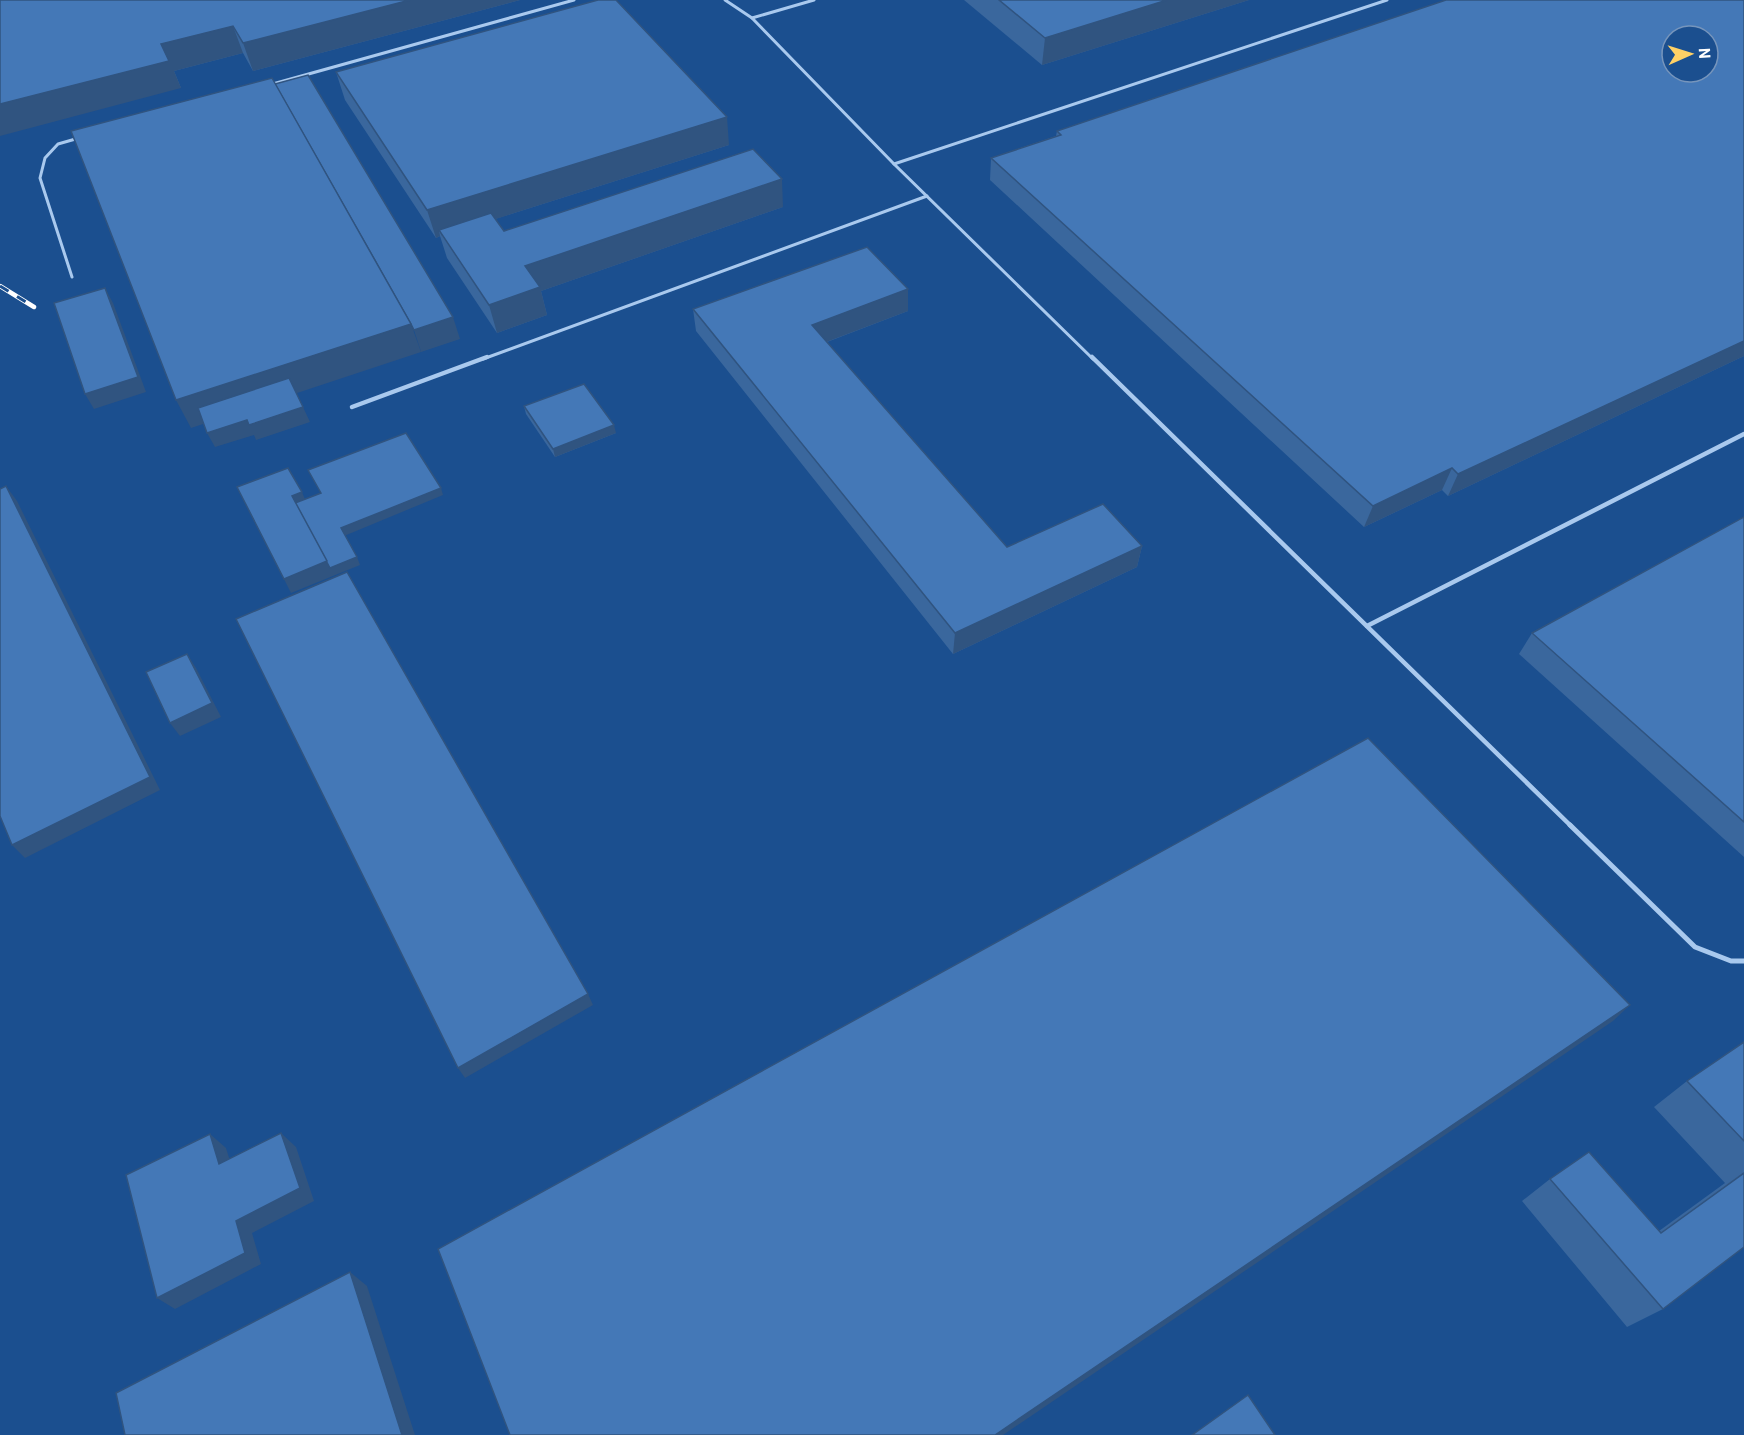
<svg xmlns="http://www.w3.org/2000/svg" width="1744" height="1435" font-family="Barlow,sans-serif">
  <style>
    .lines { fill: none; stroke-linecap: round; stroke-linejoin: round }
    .service-far2 { stroke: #a9c9ee; stroke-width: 3 }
    .service-far1 { stroke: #a9c9ee; stroke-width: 4.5 }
    .service { stroke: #a9c9ee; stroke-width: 5 }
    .rail-casing { stroke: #fff; stroke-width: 4.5 }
    .rail { stroke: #1b4f8f; stroke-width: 3; stroke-dasharray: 10; stroke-linecap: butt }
    .wall { fill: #3a679d }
    .shaded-wall { fill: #305480 }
    .building { fill: #4478b7; stroke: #305480; stroke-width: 1.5; fill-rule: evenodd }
  </style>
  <rect width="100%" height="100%" fill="#1b4f8f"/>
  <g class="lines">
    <g class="service-far2">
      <path d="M725 0 752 18 894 164 1093 359"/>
      <path d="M752 18 814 0"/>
      <path d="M269 85 574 0"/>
      <path d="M894 164 1387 0"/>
      <path d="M72 277 40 178 45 158 58 144 79 138"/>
      <path d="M483 359 927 196"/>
    </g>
    <g class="service-far1">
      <path d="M1092 357 1571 826"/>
      <path d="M352 407 487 357"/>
      <path d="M1367 626 1744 434"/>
    </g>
    <path class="service" d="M1570 825 1695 947 1731 961H1744"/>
    <defs>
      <path id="rail" d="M0 286 34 307"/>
    </defs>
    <use href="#rail" class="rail-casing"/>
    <use href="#rail" class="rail"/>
  </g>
  <g class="wall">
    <path d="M0 0H520L253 71 243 53 174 71 181 88Z"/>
    <path d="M964 0H1249L1042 65Z"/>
    <path d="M1744 0V356L1448 496 1442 490 1364 527 990 180 991 158 1056 136 1057 131Z"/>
    <path d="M336 72 729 145 495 219 504 231 783 207 541 291 547 315 497 333 447 258 440 236 436 238 345 100Z"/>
    <path d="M693 309 908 311 827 342 1007 547 1142 546 1137 567 953 654 696 331Z"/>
    <path d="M524 406 616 433 555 457 526 414Z"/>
    <path d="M1744 517V857L1519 654 1532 633Z"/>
    <path d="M1744 1042V1247L1663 1309 1627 1327 1522 1201 1550 1179 1659 1231 1725 1183 1654 1107 1687 1081Z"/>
  </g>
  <g class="shaded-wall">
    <path d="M410 0H520L253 71 243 43Z"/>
    <path d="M1167 0H1249L1042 65 1045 38Z"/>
    <path d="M233 26 243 53 174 71 181 88 0 136V104L161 44Z"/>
    <path d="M727 117 729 145 442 236 439 230 440 236 436 238 427 210Z"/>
    <path d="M782 179 783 207 541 291 547 315 497 333 489 305 525 266Z"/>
    <path d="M105 288 113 303 146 392 94 409 85 394Z"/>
    <path d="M908 289V311L813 347 812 325Z"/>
    <path d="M453 317 460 339 421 352 414 330Z"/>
    <path d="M411 324 421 352 191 428 176 400Z"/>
    <path d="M1744 341V356L1448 496 1458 474Z"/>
    <path d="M303 407 310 422 256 440 254 435 215 447 207 433 247 420Z"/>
    <path d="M614 425 616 433 555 457 553 449Z"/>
    <path d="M1452 468 1442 490 1364 527 1373 506Z"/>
    <path d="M6 486 17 501 160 790 25 858 12 845Z"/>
    <path d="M441 488 443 495 344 536 341 528Z"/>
    <path d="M302 492 308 507 299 511 292 496Z"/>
    <path d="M1142 546 1137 567 953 654 955 633Z"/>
    <path d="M357 557 360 565 291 593 284 579 327 561Z"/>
    <path d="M187 654 196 668 221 717 180 736 170 723Z"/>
    <path d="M588 994 593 1005 465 1078 458 1068Z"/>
    <path d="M1630 1005 1613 1021 1003 1435H995Z"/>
    <path d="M281 1133 296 1147 314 1201 252 1233 261 1264 175 1309 157 1298 236 1221Z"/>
    <path d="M210 1134 226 1148 235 1177 219 1164Z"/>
    <path d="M350 1272 367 1286 415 1435H402Z"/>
  </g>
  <g class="building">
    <path d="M0 0H410L243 43 233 26 161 44 169 61 0 104Z"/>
    <path d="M598 0H616L727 117 427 210 336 72Z"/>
    <path d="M999 0H1167L1045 38Z"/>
    <path d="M1446 0H1744V341L1458 474 1452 468 1373 506 991 158 1061 135 1057 131ZM1672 36H1708V72H1672Z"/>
    <path d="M308 75 453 317 414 330 411 324 275 84Z"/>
    <path d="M272 78 411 324 176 400 71 131Z"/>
    <path d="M753 149 782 179 525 266 540 287 489 305 439 230 491 213 504 231Z"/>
    <path d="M867 247 908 289 812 325 1007 547 1103 504 1142 546 955 633 693 309Z"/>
    <path d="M105 288 138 377 85 394 54 303Z"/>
    <path d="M289 378 303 407 249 425 247 420 207 433 198 408Z"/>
    <path d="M584 384 614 425 553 449 524 406Z"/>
    <path d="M406 433 441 488 341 528 357 557 330 568 295 503 321 493 308 470Z"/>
    <path d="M288 468 302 492 292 496 327 561 284 579 237 487Z"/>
    <path d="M6 486 150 777 12 845 0 816V489Z"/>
    <path d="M1744 517V822L1532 633Z"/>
    <path d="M347 572 588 994 458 1068 236 619Z"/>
    <path d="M187 654 212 703 170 723 146 672Z"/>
    <path d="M1368 738 1630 1005 995 1435H510L438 1249Z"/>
    <path d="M1744 1042V1141L1687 1081Z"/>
    <path d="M281 1133 300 1188 236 1221 245 1253 157 1298 126 1175 210 1134 219 1164Z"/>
    <path d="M1589 1152 1661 1233 1744 1173V1247L1663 1309 1550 1179Z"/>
    <path d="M350 1272 402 1435H125L116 1393Z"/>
    <path d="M1248 1395 1275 1435H1192Z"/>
  </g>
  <g transform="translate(1690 54) rotate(87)"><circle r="28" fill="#1b4f8f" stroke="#7695bc" stroke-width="1.5"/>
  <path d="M0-4.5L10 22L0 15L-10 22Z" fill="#ffd166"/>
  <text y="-9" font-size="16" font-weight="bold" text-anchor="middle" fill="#ffffff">N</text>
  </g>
</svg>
